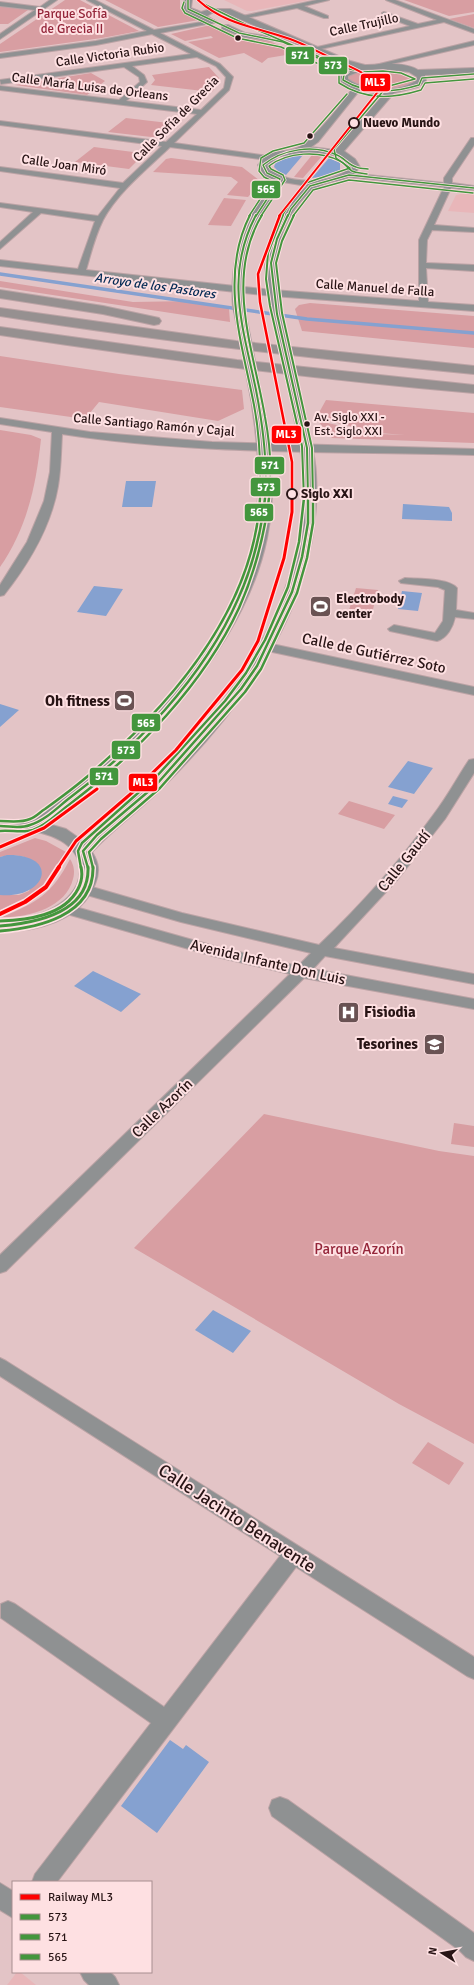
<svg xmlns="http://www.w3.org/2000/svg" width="474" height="1985" font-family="Signika,sans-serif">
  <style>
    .built { fill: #e8b6b9 }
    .green { fill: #d89ea2 }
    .water { fill: #85a1d0 }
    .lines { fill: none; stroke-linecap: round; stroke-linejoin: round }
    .stream { stroke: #85a1d0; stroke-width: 3.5 }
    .minor-casing { stroke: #bba3a5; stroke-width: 2 }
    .tertiary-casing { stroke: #bba3a5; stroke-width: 2 }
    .motorway-casing { stroke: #bba3a5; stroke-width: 2 }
    .minor { fill: #8f9192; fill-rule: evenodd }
    .tertiary { fill: #8f9192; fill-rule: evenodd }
    .motorway { fill: #969090; fill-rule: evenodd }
    .tertiary-bridge-casing { stroke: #bba3a5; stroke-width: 13; stroke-linecap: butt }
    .tertiary-bridge { stroke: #8f9192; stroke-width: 12 }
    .bus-1-far3-casing { stroke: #fee0e2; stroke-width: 3 }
    .bus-1-far2-casing { stroke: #fee0e2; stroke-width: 4 }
    .bus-1-far1-casing { stroke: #fee0e2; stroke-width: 5 }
    .bus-1-casing { stroke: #fee0e2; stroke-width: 6 }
    .bus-2-far3-casing { stroke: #fee0e2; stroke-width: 3 }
    .bus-2-far2-casing { stroke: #fee0e2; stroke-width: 4 }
    .bus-2-far1-casing { stroke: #fee0e2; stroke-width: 5 }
    .bus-2-casing { stroke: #fee0e2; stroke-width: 6 }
    .bus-3-far3-casing { stroke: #fee0e2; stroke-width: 3 }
    .bus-3-far2-casing { stroke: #fee0e2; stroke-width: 4 }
    .bus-3-far1-casing { stroke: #fee0e2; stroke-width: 5 }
    .bus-3-casing { stroke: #fee0e2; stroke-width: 6 }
    .bus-1-far3 { stroke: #43963d; stroke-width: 1.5 }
    .bus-1-far2 { stroke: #43963d; stroke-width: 2 }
    .bus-1-far1 { stroke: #43963d; stroke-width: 2.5 }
    .bus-1 { stroke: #43963d; stroke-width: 3 }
    .bus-2-far3 { stroke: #43963d; stroke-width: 1.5 }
    .bus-2-far2 { stroke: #43963d; stroke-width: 2 }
    .bus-2-far1 { stroke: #43963d; stroke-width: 2.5 }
    .bus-2 { stroke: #43963d; stroke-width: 3 }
    .bus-3-far3 { stroke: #43963d; stroke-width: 1.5 }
    .bus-3-far2 { stroke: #43963d; stroke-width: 2 }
    .bus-3-far1 { stroke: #43963d; stroke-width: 2.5 }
    .bus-3 { stroke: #43963d; stroke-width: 3 }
    .rail-1-far3-casing { stroke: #fee0e2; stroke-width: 3.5 }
    .rail-1-far2-casing { stroke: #fee0e2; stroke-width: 4.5 }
    .rail-1-far1-casing { stroke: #fee0e2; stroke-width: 5.5 }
    .rail-1-casing { stroke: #fee0e2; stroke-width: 7 }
    .rail-1-far3 { stroke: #f00; stroke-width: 2 }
    .rail-1-far2 { stroke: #f00; stroke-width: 2.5 }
    .rail-1-far1 { stroke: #f00; stroke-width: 3 }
    .rail-1 { stroke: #f00; stroke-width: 4 }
    .bus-dot { fill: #281415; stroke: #fee0e2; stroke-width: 1.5 }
    .stop-dot { fill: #fee0e2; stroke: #281415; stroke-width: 2 }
    .labels { text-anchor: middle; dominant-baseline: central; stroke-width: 4; stroke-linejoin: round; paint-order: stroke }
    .far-bus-label { font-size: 12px; fill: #281415; stroke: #fee0e2; text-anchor: start }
    .far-park-label { font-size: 13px; fill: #942539; stroke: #fee0e2 }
    .far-street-label { font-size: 13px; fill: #281415; stroke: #fee0e2 }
    .far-stop-label { font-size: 13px; font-weight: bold; fill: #281415; stroke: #fee0e2; text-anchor: start }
    .far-water-label { font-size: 13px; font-style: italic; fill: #042a54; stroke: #fee0e2 }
    .far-poi-label { font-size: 13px; font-weight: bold; fill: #281415; stroke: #fee0e2; text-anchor: start }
    .street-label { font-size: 15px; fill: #281415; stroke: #fee0e2 }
    .poi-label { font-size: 15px; font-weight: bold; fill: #281415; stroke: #fee0e2; text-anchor: end }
    .park-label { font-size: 15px; fill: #942539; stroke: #fee0e2 }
    .near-street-label { font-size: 18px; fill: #281415; stroke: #fee0e2 }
    .line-badge { stroke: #fee0e2; stroke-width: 1.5 }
    .badge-label { font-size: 11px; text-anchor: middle; font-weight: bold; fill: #fff }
  </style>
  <rect width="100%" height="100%" fill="#e3c4c6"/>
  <g class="built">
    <path d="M224 0H310L252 11H247Z"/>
    <path d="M464 193H474V213L448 211 456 195Z"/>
    <path d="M17 1972H20L36 1985H7Z"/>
  </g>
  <g class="green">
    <path d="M65 0H80L139 31 102 38 0 52V44Z"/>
    <path d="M105 0H180V9L199 20 158 27Z"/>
    <path d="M404 0H474V12L449 16Z"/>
    <path d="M0 6 25 9 28 10 8 24H0Z"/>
    <path d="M474 14V28L449 19Z"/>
    <path d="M206 26H213L240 37 267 40 298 53 268 58 262 63 244 53 219 58 188 42 213 38 211 36 185 41 171 34Z"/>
    <path d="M209 67 219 78 217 85 212 92 151 85 155 80 152 75Z"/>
    <path d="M387 69 408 74 413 78 414 82C401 91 378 92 363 88 358 86 353 82 349 80V76C360 69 374 69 387 69Z"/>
    <path d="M91 73 105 81 87 95 15 85Z"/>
    <path d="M126 118 177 124 164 136 160 138 108 132Z"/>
    <path d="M94 147 141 153 143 155 129 169 75 162Z"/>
    <path d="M312 155 322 156 303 178 294 177Z"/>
    <path d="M171 158 242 167 259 180 260 183 248 197 227 195 238 182 231 177 153 172 166 159Z"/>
    <path d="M224 198 246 200 231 226 208 225Z"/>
    <path d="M0 281 133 302 191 301 227 308 229 309 230 322 0 287Z"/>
    <path d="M310 303 474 316V348L302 331 295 309 299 305Z"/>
    <path d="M0 356 119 374 242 390 244 409 218 421 99 402 85 419 0 407Z"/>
    <path d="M326 400 474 413V443L332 438 318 421 380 434 405 435 379 433 316 418Z"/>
    <path d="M0 430 31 435 41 439C36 486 27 528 0 567Z"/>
    <path d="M356 588 378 590 372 613 349 610Z"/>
    <path d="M349 801 395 815 384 829 338 814Z"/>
    <path d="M35 838 46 841 66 852C58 862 53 874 45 884 33 898 16 904 0 911V895H19L29 891 40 867C30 856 14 853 0 857V852Z"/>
    <path d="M70 859C74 865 75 872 73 879 66 908 27 918 2 917 38 902 52 894 70 859Z"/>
    <path d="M264 1114 439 1151 474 1156V1444L399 1404 134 1248Z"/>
    <path d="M454 1123 474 1126V1147L451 1144Z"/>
    <path d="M428 1442 464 1463 449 1485 412 1463Z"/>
  </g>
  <g class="water">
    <path d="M303 155 286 175 278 171 274 167C277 156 294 156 303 155Z"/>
    <path d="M329 158 340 163V170L330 176 312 178Z"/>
    <path d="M126 481H156L152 507H122Z"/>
    <path d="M403 504 449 507 452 513V521L402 519Z"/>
    <path d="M94 586 123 589 106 616 77 612Z"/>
    <path d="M402 591 422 593 418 611 398 609Z"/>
    <path d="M0 704 19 710 0 727Z"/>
    <path d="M408 761 433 768 414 794 388 787Z"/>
    <path d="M393 796 408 800 402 808 388 804Z"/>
    <path d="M7 855C61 854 47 899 0 895V857Z"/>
    <path d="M93 971 141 994 121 1012 74 986Z"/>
    <path d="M213 1310 251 1331 233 1353 195 1330Z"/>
    <path d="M170 1740 183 1749 186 1745 209 1762 157 1833 121 1806Z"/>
  </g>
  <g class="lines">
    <path class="stream" d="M0 274 307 319 474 333"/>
    <defs>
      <g id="minor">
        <path d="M50 0H57L0 39V34L35 10 0 6V2L40 7Z"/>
        <path d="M87 0H95L154 30 214 20V22L212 23 160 33 220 64 233 77 229 90 174 143 268 156 272 158 268 160 170 147C147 169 118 192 103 220 95 236 91 253 86 270L273 290 419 301V240L444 187 349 177 345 175 349 173 444 183V178L471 138H474V145L452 178V183L474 186V190L451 188 434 225 474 228V232L432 230 427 240 426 263 474 265V271L426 268 428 302 474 305V311L273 296 0 266V260L78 269 95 221 41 213 0 249V242L33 212 0 207V203L98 216 120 188 0 171V167L123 183 162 146 0 125V121L166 142 197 114 0 90V86L119 100 140 82 139 77 124 67 1 84 0 80 191 54 152 34 96 45 0 58V54L96 41 147 31ZM197 57 216 66 226 77 224 88 201 110 126 101 147 82 144 75 132 66Z"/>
        <path d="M317 0H329L304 6 328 16V18H324L297 8 241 19 238 17Z"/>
        <path d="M386 0H395L474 29V33L444 22 316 50 313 48 410 26 382 15V13L384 12 418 24 437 20Z"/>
        <path d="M474 41V45L374 68 371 66Z"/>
        <path d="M0 418 90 432 212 442 474 449V455C338 451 196 455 62 434 61 451 61 469 58 486 51 527 29 563 4 595L0 596V585L27 542 44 501 50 472 52 432 0 424Z"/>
        <path d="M405 578C418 579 449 578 457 588L456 610 474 613V619L455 617C453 627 447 638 437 641L390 631 388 629 394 625 435 633 443 621 445 590 438 587 401 583 399 581Z"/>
        <path d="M267 643 474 687V695L263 650 261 647 263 644Z"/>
        <path d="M474 759V773L445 819 398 879 334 948 474 974V984L325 956 313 969 474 999V1009L304 978 6 1271 0 1273V1255L290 974 213 956 60 912 58 909 60 906 65 904 214 946 298 966 311 953 181 922 80 893 78 890 80 887 85 885 182 913 319 945C361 905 400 861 434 814 447 797 457 778 469 760Z"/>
        <path d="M0 1358 6 1361 474 1657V1679L467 1676 296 1567 57 1882H32L35 1874 151 1723 1 1618V1604L8 1601 15 1604 164 1707 280 1556 0 1376Z"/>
        <path d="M280 1797 288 1800 474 1933V1961L466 1957 459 1950 272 1816 269 1808 272 1800Z"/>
        <path d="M0 1883 13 1891V1918L0 1910Z"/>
        <path d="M80 1972H110L115 1977 119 1985H89L84 1980Z"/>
      </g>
      <g id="tertiary">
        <path d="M184 0H192L191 8 201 12 211 9H230L350 61C355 62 360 64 365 65 382 65 403 61 418 70L474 68V74L425 75 426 81 418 87 394 93 344 151 355 159 360 167C347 184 336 178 320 186 292 200 276 239 276 269 277 284 281 299 283 314L281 316 277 317 271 314C269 299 266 284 265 268 265 237 283 205 307 186L283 182C252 222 240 258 245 308L239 311 233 308C229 257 243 221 274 180L264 175 258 165C272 145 284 155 299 147 315 138 342 104 352 89L339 80 341 73 354 67 344 65 226 13H212L207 16 217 22 210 24 185 11 183 7ZM383 69 409 72 417 77V80C399 93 366 92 348 79V76L363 70ZM359 91 384 94 335 150 311 147 318 142ZM301 153C317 153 340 151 350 167 335 185 280 186 268 165L278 157Z"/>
        <path d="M222 25H228L245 33 274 37 278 39 274 41 243 37 222 29Z"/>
        <path d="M258 402 264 406C272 450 276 494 267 538 245 647 136 764 45 823L66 829 83 841C104 819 129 802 151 781 235 700 309 596 303 474 302 453 297 433 293 412L299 408 305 412C309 433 315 453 316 474 323 598 247 704 163 787 140 810 114 828 92 852 99 863 100 872 95 884 81 921 36 932 0 932V920C103 920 110 821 0 831V821C8 820 20 822 27 819 43 813 72 789 86 777 153 719 221 646 248 559 263 509 260 456 252 406Z"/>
      </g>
      <g id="motorway">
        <path d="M0 290 103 306 159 318 161 321 159 324 154 325 103 314 0 298Z"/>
        <path d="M0 308 236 341 474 366V374C315 359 157 341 0 316Z"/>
        <path d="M0 327 237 360 474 385V393C315 379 157 359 0 335Z"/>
      </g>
    </defs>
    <use href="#minor" class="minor-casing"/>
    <use href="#tertiary" class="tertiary-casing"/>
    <use href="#motorway" class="motorway-casing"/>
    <use href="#minor" class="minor"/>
    <use href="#tertiary" class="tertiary"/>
    <use href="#motorway" class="motorway"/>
    <defs>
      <g id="tertiary-bridge">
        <path d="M239 308 258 406"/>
        <path d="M277 314 299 412"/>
      </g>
    </defs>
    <use href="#tertiary-bridge" class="tertiary-bridge-casing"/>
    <use href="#tertiary-bridge" class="tertiary-bridge"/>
    <defs>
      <g id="bus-1-far3">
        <path d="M188 0V9L239 33 283 42 348 72 344 75 343 80C367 95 393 93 419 85L422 78 474 74"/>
        <path d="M256 216 280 179 267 173 263 165C283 149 313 144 337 155 344 158 349 165 356 167 359 169 364 168 368 169"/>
        <path d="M288 216 291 209 310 186 349 175 474 188"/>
      </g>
      <g id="bus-1-far2">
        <path d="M256 215C224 276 243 327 256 390 263 426 268 462 265 499"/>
        <path d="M288 215 277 239 271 263 277 314 307 448 308 499"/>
      </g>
      <g id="bus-1-far1">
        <path d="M0 826C10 826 20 829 30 825 44 821 56 809 67 800 134 750 204 677 238 599 253 566 261 533 265 498"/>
        <path d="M88 868 83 851 97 835 156 785 241 689 257 666 292 592 302 557 308 523V498"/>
      </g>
      <path id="bus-1" d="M0 926C35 923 90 913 88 867"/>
      <g id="bus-2-far3">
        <path d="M184 2 182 8 185 13 237 38 281 47 339 73V83C365 100 392 99 421 90L425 83 474 79"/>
        <path d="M261 216 285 180 283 175 271 169 269 166C287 152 319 150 340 161 345 163 347 168 352 171 356 173 362 173 367 174"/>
        <path d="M293 216 313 190 349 180 473 193"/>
      </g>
      <g id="bus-2-far2">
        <path d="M262 215C224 278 254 351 265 417 270 443 272 472 269 499"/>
        <path d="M294 215 282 241 276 263 282 313 312 448 313 499"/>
      </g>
      <g id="bus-2-far1">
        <path d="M0 831C11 830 23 833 33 830 47 825 59 812 70 804 136 754 204 684 239 608 255 572 264 537 269 498"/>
        <path d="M93 868 89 852 101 839 160 788 245 692 261 669 297 593 307 558 313 523V498"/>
      </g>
      <path id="bus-2" d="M0 931C37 928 94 916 93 867"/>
      <g id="bus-3-far3">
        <path d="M204 4 255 29 345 68 363 72 383 71 401 73 415 79 389 86 385 89 334 149 336 158 350 168 306 183 293 198 282 216"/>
        <path d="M249 216 272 181 264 177 259 171 261 158 273 151 304 143 347 94"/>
      </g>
      <g id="bus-3-far2">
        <path d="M250 215C219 276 242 343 254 405 260 436 261 467 260 499"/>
        <path d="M283 215 268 253 266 279 270 306 302 446 304 499"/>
      </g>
      <g id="bus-3-far1">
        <path d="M0 821C10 821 21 823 30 819 36 817 40 812 45 809 63 796 81 783 97 768 176 699 254 607 260 498"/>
        <path d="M81 868 78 851 82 843 157 776 225 701 246 673 265 640 288 587 299 542 304 498"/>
      </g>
      <path id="bus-3" d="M0 921C27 920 64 916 78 889 82 881 83 875 81 867"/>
    </defs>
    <use href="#bus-1-far3" class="bus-1-far3-casing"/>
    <use href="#bus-1-far2" class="bus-1-far2-casing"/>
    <use href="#bus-1-far1" class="bus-1-far1-casing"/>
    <use href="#bus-1" class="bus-1-casing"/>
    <use href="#bus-2-far3" class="bus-2-far3-casing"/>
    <use href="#bus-2-far2" class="bus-2-far2-casing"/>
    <use href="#bus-2-far1" class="bus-2-far1-casing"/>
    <use href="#bus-2" class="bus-2-casing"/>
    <use href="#bus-3-far3" class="bus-3-far3-casing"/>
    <use href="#bus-3-far2" class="bus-3-far2-casing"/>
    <use href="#bus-3-far1" class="bus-3-far1-casing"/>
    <use href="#bus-3" class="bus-3-casing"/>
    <use href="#bus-1-far3" class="bus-1-far3"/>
    <use href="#bus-1-far2" class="bus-1-far2"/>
    <use href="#bus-1-far1" class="bus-1-far1"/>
    <use href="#bus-1" class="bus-1"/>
    <use href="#bus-2-far3" class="bus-2-far3"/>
    <use href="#bus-2-far2" class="bus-2-far2"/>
    <use href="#bus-2-far1" class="bus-2-far1"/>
    <use href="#bus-2" class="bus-2"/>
    <use href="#bus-3-far3" class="bus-3-far3"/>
    <use href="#bus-3-far2" class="bus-3-far2"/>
    <use href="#bus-3-far1" class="bus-3-far1"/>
    <use href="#bus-3" class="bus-3"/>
    <defs>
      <path id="rail-1-far3" d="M198 0C225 25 257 27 290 39 307 45 323 55 340 62 355 69 371 75 380 89L279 216"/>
      <path id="rail-1-far2" d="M280 215 258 274 260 302 292 462V499"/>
      <g id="rail-1-far1">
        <path d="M0 847 44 828 97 789"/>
        <path d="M58 868 76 841 134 791 176 750 242 670 258 641 284 558 292 512V498"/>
      </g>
      <path id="rail-1" d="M0 914 25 902 46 887 59 867"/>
    </defs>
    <use href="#rail-1-far3" class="rail-1-far3-casing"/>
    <use href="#rail-1-far2" class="rail-1-far2-casing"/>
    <use href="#rail-1-far1" class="rail-1-far1-casing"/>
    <use href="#rail-1" class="rail-1-casing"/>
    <use href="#rail-1-far3" class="rail-1-far3"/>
    <use href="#rail-1-far2" class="rail-1-far2"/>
    <use href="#rail-1-far1" class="rail-1-far1"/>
    <use href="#rail-1" class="rail-1"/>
  </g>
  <defs>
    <symbol id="stadium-square" viewBox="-11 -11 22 22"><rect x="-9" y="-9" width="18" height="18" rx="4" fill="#695253" stroke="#fee0e2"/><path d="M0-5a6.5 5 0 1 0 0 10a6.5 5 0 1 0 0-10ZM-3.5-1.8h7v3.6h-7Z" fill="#fff"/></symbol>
    <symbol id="hospital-square" viewBox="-11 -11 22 22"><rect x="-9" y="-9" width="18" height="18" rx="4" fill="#695253" stroke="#fee0e2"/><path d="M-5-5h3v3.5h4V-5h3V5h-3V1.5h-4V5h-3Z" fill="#fff"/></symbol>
    <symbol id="school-square" viewBox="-11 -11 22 22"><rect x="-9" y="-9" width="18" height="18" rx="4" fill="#695253" stroke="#fee0e2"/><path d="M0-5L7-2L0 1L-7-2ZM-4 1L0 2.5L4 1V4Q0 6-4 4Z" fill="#fff"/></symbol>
  </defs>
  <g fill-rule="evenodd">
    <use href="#stadium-square" x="308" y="594" width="25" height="25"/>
    <use href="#stadium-square" x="112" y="688" width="25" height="25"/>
    <use href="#hospital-square" x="336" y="1000" width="25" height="25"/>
    <use href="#school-square" x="422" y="1032" width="25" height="25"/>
  </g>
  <g class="bus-dot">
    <circle cx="238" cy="38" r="3.5"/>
    <circle cx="310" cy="136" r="3.5"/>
    <circle cx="307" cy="424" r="3.5"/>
  </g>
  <g class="stop-dot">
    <circle cx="354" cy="123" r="5"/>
    <circle cx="292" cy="494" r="5"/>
  </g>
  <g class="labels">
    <g class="far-bus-label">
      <text x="314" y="417">Av. Siglo XXI -<tspan x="314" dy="14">Est. Siglo XXI</tspan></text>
    </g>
    <g class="far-park-label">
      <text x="72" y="14">Parque Sofía<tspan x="72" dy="15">de Grecia II</tspan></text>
    </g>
    <g class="far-street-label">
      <text transform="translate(364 25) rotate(-12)">Calle Trujillo</text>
      <text transform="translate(110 55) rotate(-8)">Calle Victoria Rubio</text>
      <text transform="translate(90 87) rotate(7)">Calle María Luisa de Orleans</text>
      <text transform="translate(176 119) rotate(-45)">Calle Sofía de Grecia</text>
      <text transform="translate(64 165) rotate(8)">Calle Joan Miró</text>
      <text transform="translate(375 288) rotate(4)">Calle Manuel de Falla</text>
      <text transform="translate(154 425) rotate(5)">Calle Santiago Ramón y Cajal</text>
    </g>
    <g class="far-stop-label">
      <text x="363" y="123">Nuevo Mundo</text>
      <text x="301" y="494">Siglo XXI</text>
    </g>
    <g class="far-water-label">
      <text transform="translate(155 286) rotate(8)">Arroyo de los Pastores</text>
    </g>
    <g class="far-poi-label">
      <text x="336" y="599">Electrobody<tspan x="336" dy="15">center</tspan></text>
    </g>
    <g class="street-label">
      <text transform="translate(374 653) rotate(12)">Calle de Gutiérrez Soto</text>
      <text transform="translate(404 861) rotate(-51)">Calle Gaudí</text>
      <text transform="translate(268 962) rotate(13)">Avenida Infante Don Luis</text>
      <text transform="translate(162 1108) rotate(-44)">Calle Azorín</text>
    </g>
    <g class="poi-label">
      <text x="110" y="701">Oh fitness</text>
      <text x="364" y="1012" text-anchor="start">Fisiodia</text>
      <text x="418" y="1044">Tesorines</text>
    </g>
    <g class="park-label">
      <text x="359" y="1249">Parque Azorín</text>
    </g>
    <g class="near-street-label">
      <text transform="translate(237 1518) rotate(33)">Calle Jacinto Benavente</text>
    </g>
  </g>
  <g class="line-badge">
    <rect x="285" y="46" width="30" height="19" rx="4" fill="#43963d"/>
    <rect x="318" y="56" width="30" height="19" rx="4" fill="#43963d"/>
    <rect x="360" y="73" width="31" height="19" rx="4" fill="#f00"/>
    <rect x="251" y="180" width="30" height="19" rx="4" fill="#43963d"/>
    <rect x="271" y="425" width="31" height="19" rx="4" fill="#f00"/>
    <rect x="254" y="456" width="31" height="19" rx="4" fill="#43963d"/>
    <rect x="250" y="477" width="31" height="20" rx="4" fill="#43963d"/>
    <rect x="244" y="503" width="30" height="19" rx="4" fill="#43963d"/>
    <rect x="131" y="713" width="30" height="19" rx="4" fill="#43963d"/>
    <rect x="111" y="740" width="30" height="20" rx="4" fill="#43963d"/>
    <rect x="89" y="767" width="30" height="19" rx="4" fill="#43963d"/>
    <rect x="128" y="773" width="30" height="19" rx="4" fill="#f00"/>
  </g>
  <g class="badge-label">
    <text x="300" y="59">571</text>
    <text x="333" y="69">573</text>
    <text x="375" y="86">ML3</text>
    <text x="266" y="193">565</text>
    <text x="286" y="438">ML3</text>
    <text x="270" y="469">571</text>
    <text x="266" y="491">573</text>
    <text x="259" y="516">565</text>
    <text x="146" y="727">565</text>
    <text x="126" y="754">573</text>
    <text x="104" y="780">571</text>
    <text x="143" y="786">ML3</text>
  </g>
  <rect x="12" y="1881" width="140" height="92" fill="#fee0e2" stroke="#a88e90"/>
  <rect x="20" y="1894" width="20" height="6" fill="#ff0000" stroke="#a88e90"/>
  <text x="48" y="1901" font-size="12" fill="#281415">Railway ML3</text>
  <rect x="20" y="1914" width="20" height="6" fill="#43963d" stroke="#a88e90"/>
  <text x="48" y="1921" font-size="12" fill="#281415">573</text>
  <rect x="20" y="1934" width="20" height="6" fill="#43963d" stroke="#a88e90"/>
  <text x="48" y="1941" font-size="12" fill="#281415">571</text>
  <rect x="20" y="1954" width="20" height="6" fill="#43963d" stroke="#a88e90"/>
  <text x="48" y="1961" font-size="12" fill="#281415">565</text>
  <g transform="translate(442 1953) rotate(281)" stroke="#fee0e2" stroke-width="3" paint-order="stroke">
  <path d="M0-3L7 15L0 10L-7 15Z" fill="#281415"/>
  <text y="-6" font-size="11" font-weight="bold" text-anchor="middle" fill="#281415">N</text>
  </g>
</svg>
